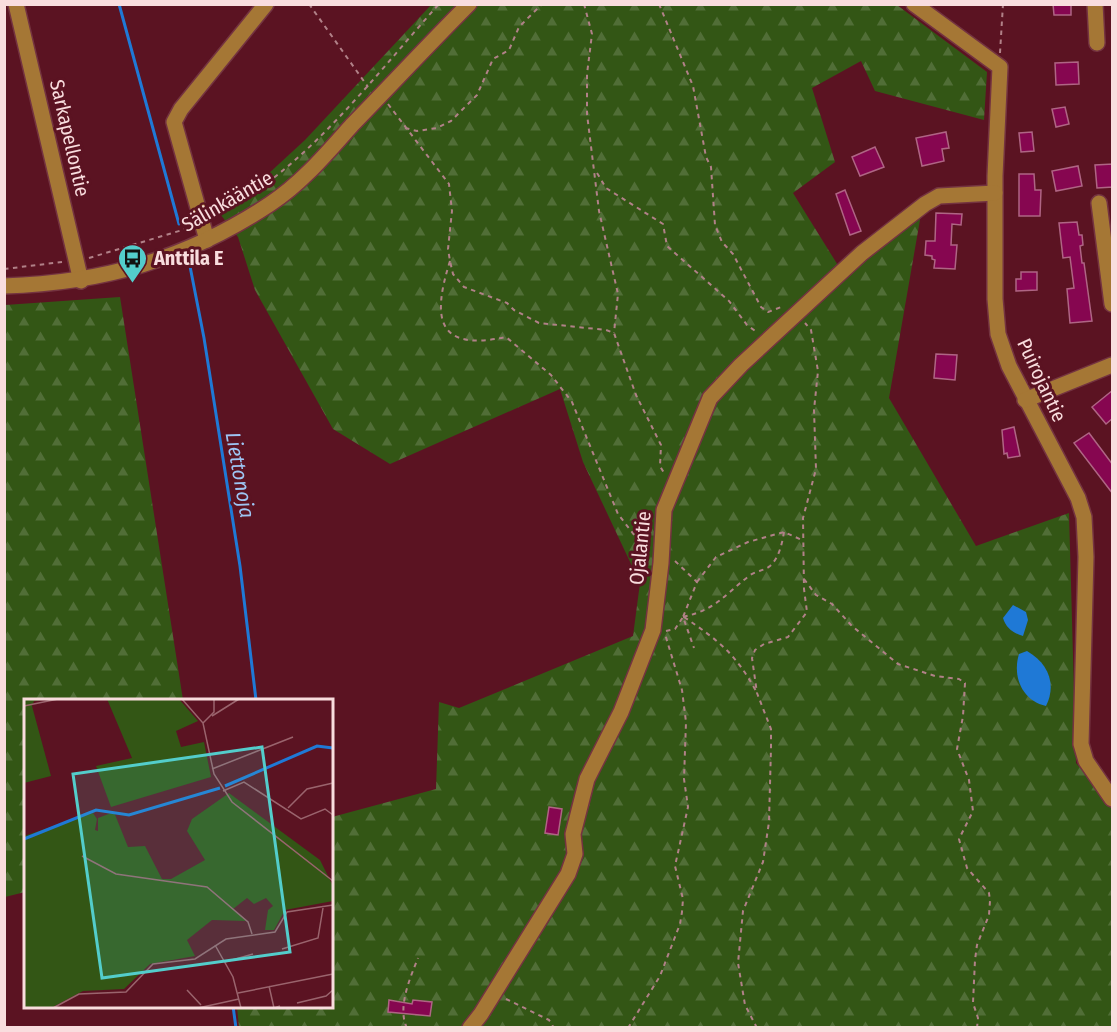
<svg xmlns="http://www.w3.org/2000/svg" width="1117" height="1032" font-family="'Fira Sans Condensed',sans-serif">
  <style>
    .forest { fill: url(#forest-firs) }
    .water { fill: #1f79d6 }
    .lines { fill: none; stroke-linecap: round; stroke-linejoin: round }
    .stream { stroke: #1f79d6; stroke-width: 3 }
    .building { fill: #860650; stroke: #af6584; stroke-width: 1.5 }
    .minor-casing { stroke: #743340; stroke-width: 18 }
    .path { stroke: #b18188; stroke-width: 2; stroke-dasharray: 4.5 4.5; stroke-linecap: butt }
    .minor { stroke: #a57735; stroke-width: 15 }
    .labels { text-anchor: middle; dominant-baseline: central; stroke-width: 6; stroke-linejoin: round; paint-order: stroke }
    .street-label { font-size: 20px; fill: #f9ddde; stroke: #5b1322 }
    .poi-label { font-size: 20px; font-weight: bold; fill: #f9ddde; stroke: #5b1322; text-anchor: start }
    .water-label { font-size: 21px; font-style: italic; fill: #9ec5f3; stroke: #5b1322 }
    .inset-river { fill: none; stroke: #1f79d6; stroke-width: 3 }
    .inset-road { fill: none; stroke: #9a646d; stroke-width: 1.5 }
    .view { fill: #53cdcb; fill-opacity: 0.15; stroke: #53cdcb; stroke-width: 3 }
    .inset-edge { fill: none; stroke: #f9ddde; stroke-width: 3 }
  </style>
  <defs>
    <pattern id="forest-firs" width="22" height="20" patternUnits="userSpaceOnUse" patternTransform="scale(1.5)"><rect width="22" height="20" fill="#335615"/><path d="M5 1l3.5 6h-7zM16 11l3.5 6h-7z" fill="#516e37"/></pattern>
  </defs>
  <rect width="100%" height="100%" fill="#5b1322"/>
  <g class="forest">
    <path d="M431 5H897L987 72 984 120 875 91 861 61 812 88 835 162 793 193 844 275 921 214 889 398 976 546 1069 513 1076 763 1112 804V1027H239L237 1007 332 1006V817L436 789 439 702 459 708 633 636 640 583 583 462 560 389 390 464 333 429 255 290 238 237 217 210 253 188 305 140Z"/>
    <path d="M120 297 183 700H26L25 892 5 897V305Z"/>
  </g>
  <g class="water">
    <path d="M1013 605 1026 612 1028 620 1023 636C1013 633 1006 628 1003 618Z"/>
    <path d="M1027 651C1048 663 1057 684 1046 706 1022 701 1012 676 1019 654Z"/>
  </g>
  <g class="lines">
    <g class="stream">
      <path d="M119 4 179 224"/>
      <path d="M188 256 204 338 240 566 256 700"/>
      <path d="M233 1006 236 1028"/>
    </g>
  </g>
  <g class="building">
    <path d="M1053 4H1071V15H1054Z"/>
    <path d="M1078 62 1079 84 1056 85 1055 63Z"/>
    <path d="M1065 107 1069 124 1056 127 1052 109Z"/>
    <path d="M946 132 949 148 942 149 944 161 922 166 916 138Z"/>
    <path d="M1032 132 1034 151 1021 152 1019 133Z"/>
    <path d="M875 147 884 167 860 176 852 157Z"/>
    <path d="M1113 164V187L1097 188 1095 165Z"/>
    <path d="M1078 166 1082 186 1056 191 1052 171Z"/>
    <path d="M1019 174H1034L1035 190H1041L1040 216H1019Z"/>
    <path d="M845 190 861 231 850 235 836 194Z"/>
    <path d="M936 213 962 214 961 225 952 224 951 245H957L955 269 934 268 935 260 932 259V256L925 255 926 241H935Z"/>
    <path d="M1077 222 1079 235H1082L1083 245 1080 246 1082 263H1084L1092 321 1070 323 1067 289 1074 288 1070 257 1063 258 1059 223Z"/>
    <path d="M1021 272H1037V290L1016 291V279H1021Z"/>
    <path d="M936 354 957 355 955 380 934 378Z"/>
    <path d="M1113 390V418L1106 424 1092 407Z"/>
    <path d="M1014 427 1020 456 1008 458 1007 453 1004 454 1002 430Z"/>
    <path d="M1089 433 1113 465V494L1074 443Z"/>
    <path d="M549 807 562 809 558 835 545 833Z"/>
    <path d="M389 1000 412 1004 413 1000 432 1002 430 1016 388 1012Z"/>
  </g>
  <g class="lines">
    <defs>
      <g id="minor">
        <path d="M16 4 81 281"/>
        <path d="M914 4 1000 67 995 176V299L998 334 1009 366 1078 498 1084 517 1086 557 1081 744 1086 761 1112 799"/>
        <path d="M1095 4 1097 43"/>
        <path d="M1099 203 1112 304"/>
        <path d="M207 240 174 122 181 109 266 4"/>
        <path d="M4 286C103 283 187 259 270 204 302 183 327 153 352 125 391 85 429 44 469 4"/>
        <path d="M1025 400 1112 365"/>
        <path d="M470 1028 481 1014 568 874 575 854 573 834 587 779 621 712 653 630 661 563 664 510 710 398 741 365 862 253 925 204 939 196 995 193"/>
      </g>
    </defs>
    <use href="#minor" class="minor-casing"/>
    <g class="path">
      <path d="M309 4 368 87"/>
      <path d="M584 4 592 34 587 74V114L599 211 618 294 614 333"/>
      <path d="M659 4 693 86 706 157 711 167 715 225 722 242 733 254 761 307 768 312 784 306"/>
      <path d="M1000 53 1003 4"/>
      <path d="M388 104 449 184 452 211 448 249 450 261 453 274 464 287 507 303 514 310 539 323 606 330 614 333 636 395 661 445 660 466 664 473"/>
      <path d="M405 128 417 131 437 128 451 121 477 95 493 59 509 50 519 27 542 4"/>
      <path d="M597 173 606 188 663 224 667 246 729 301 747 325 758 333"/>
      <path d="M214 217C307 168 370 81 439 4"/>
      <path d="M89 258 189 228"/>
      <path d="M450 261C432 318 436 352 506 337L551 375 572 402 618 514 648 553"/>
      <path d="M4 269 62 262"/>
      <path d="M675 561 697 582 683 617 694 648"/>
      <path d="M804 579 816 595 832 604 852 626 898 664 935 676 959 679 965 683 963 716 957 749 969 780 973 811 959 839 967 868 989 893 990 901 989 915 977 945 975 960 973 1003 978 1018 977 1028"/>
      <path d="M697 582 716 557 748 542 784 532 802 540"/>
      <path d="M683 617C717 609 723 596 749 576 755 571 764 571 770 566 779 558 782 544 784 532"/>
      <path d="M684 617C719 641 735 653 756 691"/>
      <path d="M666 631 675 629 683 617"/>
      <path d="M506 999 549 1020 554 1028"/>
      <path d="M407 1028C397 1008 410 978 418 958"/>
      <path d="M628 1028 660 976 680 924 682 912 683 899 675 866 688 807 684 779 686 722 682 690 665 634"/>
      <path d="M757 1028 745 1005 738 963 743 911 763 862 769 822 771 747V729L757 693 752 658 755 650 764 644 788 637 807 612 804 589 803 518 816 469 814 410 818 371 811 330 805 323"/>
    </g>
    <use href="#minor" class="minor"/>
  </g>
  <defs>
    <symbol id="bus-pin" viewBox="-11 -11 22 30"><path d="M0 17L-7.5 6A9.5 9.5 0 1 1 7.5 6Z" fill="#53cdcb" stroke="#5b1322"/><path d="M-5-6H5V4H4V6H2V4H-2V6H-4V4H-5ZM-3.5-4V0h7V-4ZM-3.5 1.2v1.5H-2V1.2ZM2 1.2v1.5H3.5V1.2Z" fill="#111"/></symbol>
  </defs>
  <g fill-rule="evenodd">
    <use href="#bus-pin" x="116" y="242" width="33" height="45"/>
  </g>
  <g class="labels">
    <g class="street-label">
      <text transform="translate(70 138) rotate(77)">Sarkapellontie</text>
      <text transform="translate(227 201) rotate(-30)">Sälinkääntie</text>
      <text transform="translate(1042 380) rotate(65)">Puirojantie</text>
      <text transform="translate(640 548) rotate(-84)">Ojalantie</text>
    </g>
    <g class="poi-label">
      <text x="154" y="258">Anttila E</text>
    </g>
    <g class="water-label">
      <text transform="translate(240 475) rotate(80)">Liettonoja</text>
    </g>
  </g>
  <g transform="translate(24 699)">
    <rect width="309" height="309" fill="#5b1322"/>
    <path d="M0 0H26L10 2 8 7 27 77 0 84ZM83 0H155L174 22 152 32 157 48 180 43 187 78 87 108 72 67 108 59ZM205 94 296 161 309 187V202L261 211 250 231H241L244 211 249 207 242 199 230 205 223 199 209 210 222 222 188 221 163 241 171 257 126 265 100 290 59 292 27 309H0V137L69 114 73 120 71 131 74 132V119L90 113 104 148 121 147 138 180H147L181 161 163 132 168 120Z" fill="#335615"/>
    <path class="inset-river" d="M201 87 293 47 309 49M0 140 72 111 105 116 196 89"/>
    <path class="inset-road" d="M158 0 179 24 190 75 208 103 309 182M0 7 34 0M188 17 215 0M179 24 190 13V0M188 70 269 38M199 92 220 83 277 120 301 110 309 116M264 109 283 90 309 84M58 157 92 175 183 188 224 223 228 235M191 246 209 278 217 309M258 250 294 239 299 209M201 263 229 255M245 287 250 309 256 307M163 291 177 306M214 294 309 275M273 304 302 297 309 291M29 309 55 295 102 293 129 265 171 260 202 240 251 233 263 213 309 206M174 309 215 300"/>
    <path class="view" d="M238 48 266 253 78 279 49 75Z"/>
    <rect width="309" height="309" class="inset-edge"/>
  </g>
  <rect width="1117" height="1032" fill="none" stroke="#f9ddde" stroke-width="12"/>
</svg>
